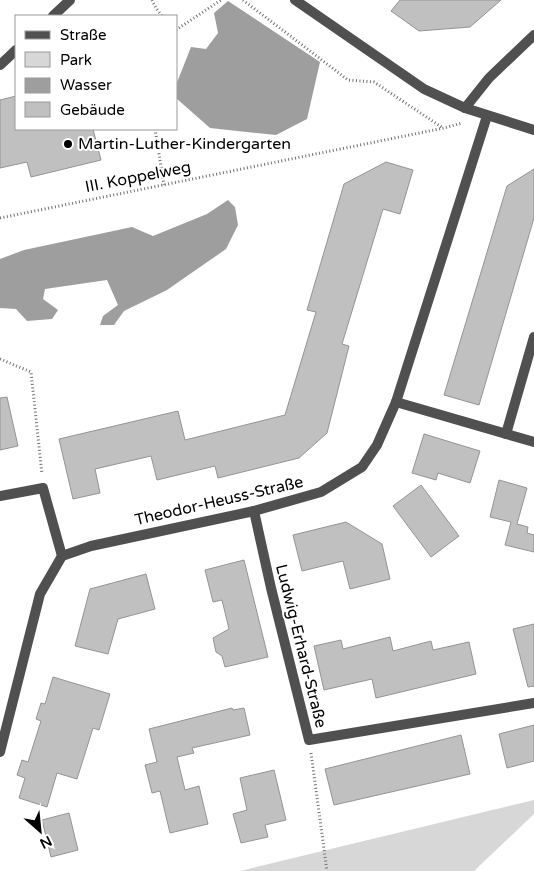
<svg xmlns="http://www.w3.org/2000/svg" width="534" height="871" font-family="'Varela Round',sans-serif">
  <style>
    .green { fill: #d7d7d7 }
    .water { fill: #9e9e9e }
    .building { fill: #c0c0c0; stroke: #949494 }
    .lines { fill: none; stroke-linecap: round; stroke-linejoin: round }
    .path { stroke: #727272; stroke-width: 3; stroke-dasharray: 1 2.5; stroke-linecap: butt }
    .service { stroke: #505050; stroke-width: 10 }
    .minor { stroke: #505050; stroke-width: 10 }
    .poi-dot { fill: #000; stroke: #fff; stroke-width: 2 }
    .labels { text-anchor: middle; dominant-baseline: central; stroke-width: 4; stroke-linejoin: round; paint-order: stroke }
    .poi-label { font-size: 16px; fill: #000; stroke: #fff; text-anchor: start }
    .street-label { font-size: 16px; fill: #000; stroke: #fff }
  </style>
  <rect width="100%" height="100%" fill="#fff"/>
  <path class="green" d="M534 800V814L474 871H240Z"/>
  <g class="water">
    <path d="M228 1 320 62 307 119 276 135 210 128 176 98V85L191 47 206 49 218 33 214 13Z"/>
    <path d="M228 200 235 207 238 225 226 249 167 290 124 311 114 325H100L103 316 118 305 107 280 45 289 43 299 58 310 52 319 27 321 16 309 0 308V259L24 250 132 227 153 236 207 214Z"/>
  </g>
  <g class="building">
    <path d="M400 0H501L470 27 419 31 391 11Z"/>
    <path d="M16 96V129H93L101 160 31 177 27 162 0 168V100Z"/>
    <path d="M386 162 413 170 400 214 383 209 342 344 349 346 327 433 299 458 218 478 215 466 157 480 151 456 95 469 100 493 73 499 59 439 178 411 185 440 285 415 316 312 307 310 344 184Z"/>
    <path d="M534 169V218L479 405 444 395 507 186Z"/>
    <path d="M7 397 18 446 0 450V398Z"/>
    <path d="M424 434 480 451 470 483 438 473 436 480 412 473Z"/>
    <path d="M499 480 527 488 517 524 528 527 527 533 534 535V552L505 545 511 522 490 517Z"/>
    <path d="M421 485 459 536 431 557 393 506Z"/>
    <path d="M346 522 382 544 390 579 350 589 343 561 302 571 293 535Z"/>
    <path d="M244 560 268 657 225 667 222 656 216 652 213 638 229 629 222 600 213 602 205 570Z"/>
    <path d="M146 574 155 609 118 619 108 654 75 646 90 589Z"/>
    <path d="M534 624V686L528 687 513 629Z"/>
    <path d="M390 637 393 651 431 641 433 650 469 642 476 674 376 698 372 679 324 690 314 646 341 640 343 649Z"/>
    <path d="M53 677 110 694 99 730 93 728 77 779 57 773 47 807 19 798 25 778 17 775 22 760 28 762 41 721 36 719 41 703 45 704Z"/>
    <path d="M232 708 233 710 244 708 250 735 192 748 194 753 177 757 185 790 199 786 208 824 170 833 160 791 152 793 145 765 157 762 149 729Z"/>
    <path d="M534 725V761L507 768 499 734Z"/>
    <path d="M461 735 470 774 334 805 325 769Z"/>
    <path d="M274 770 286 820 265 825 268 837 241 843 233 814 247 810 240 778Z"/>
    <path d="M69 813 78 850 51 857 42 820Z"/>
  </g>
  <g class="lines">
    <g class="path">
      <path d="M152 0 156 8 162 16"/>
      <path d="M243 0 348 80 374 82 443 128"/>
      <path d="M176 30 221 0"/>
      <path d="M155 129 164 185"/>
      <path d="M0 218 444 128 462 123"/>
      <path d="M0 359 31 372 42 474"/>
      <path d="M311 753 327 871"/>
    </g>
    <path class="service" d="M506 434 534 337"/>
    <g class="minor">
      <path d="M295 0 424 89 465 108 534 130"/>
      <path d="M53 16 70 0"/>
      <path d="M0 65 16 50"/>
      <path d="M465 108 489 78 534 35"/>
      <path d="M396 402 534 442"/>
      <path d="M0 496 43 488 62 556"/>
      <path d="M254 511 271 588 309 740 534 703"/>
      <path d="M0 752 40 594 62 556 91 546 254 511 321 492 362 467 377 445 396 402 487 116"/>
    </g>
  </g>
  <circle class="poi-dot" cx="68" cy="144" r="5"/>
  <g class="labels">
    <g class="poi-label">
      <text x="78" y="144">Martin-Luther-Kindergarten</text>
    </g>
    <g class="street-label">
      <text transform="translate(138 177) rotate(-11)">III. Koppelweg</text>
      <text transform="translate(219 501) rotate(-13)">Theodor-Heuss-Straße</text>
      <text transform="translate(301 646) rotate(76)">Ludwig-Erhard-Straße</text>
    </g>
  </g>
  <rect x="15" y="15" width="162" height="115" fill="#ffffff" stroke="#999999"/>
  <rect x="25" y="31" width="25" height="8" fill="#505050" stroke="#999999"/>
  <text x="60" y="40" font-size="15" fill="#000000">Straße</text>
  <rect x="25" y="52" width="25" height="15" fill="#d7d7d7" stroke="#999999"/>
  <text x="60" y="65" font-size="15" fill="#000000">Park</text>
  <rect x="25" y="78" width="25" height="15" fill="#9e9e9e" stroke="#999999"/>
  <text x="60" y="90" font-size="15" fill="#000000">Wasser</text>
  <rect x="25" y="102" width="25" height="15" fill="#c0c0c0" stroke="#999999"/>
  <text x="60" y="115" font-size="15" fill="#000000">Gebäude</text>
  <g transform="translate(40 831) rotate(153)" stroke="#ffffff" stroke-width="4" paint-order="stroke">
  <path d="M0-4L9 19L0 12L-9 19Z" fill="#000000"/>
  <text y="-8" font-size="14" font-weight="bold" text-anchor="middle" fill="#000000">N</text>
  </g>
</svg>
